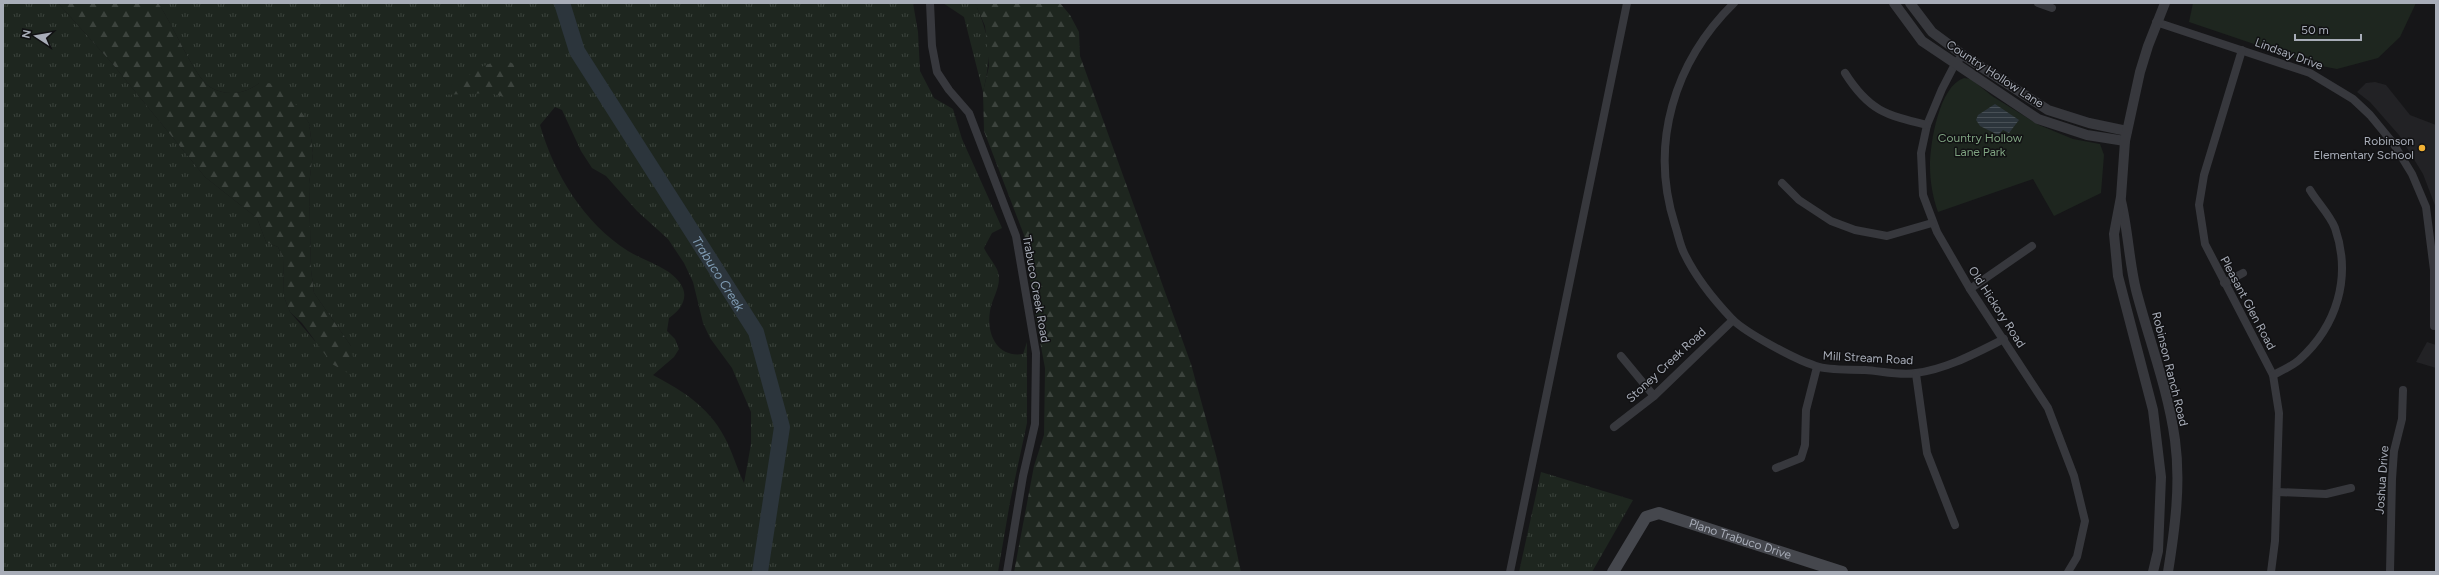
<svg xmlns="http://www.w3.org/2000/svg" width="2439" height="575" font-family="Figtree,sans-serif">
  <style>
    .built { fill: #222225 }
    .grass { fill: url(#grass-tufts); fill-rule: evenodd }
    .forest { fill: url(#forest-firs) }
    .park { fill: #1e261f }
    .water { fill: url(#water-rules) }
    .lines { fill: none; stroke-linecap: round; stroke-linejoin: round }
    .river { stroke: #2c353c; stroke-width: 16 }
    .minor { stroke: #37383d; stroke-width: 8 }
    .tertiary { stroke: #37383d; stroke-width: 10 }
    .secondary { stroke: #45474d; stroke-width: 12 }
    .poi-dot { fill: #f2b134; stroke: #111113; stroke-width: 1.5 }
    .labels { text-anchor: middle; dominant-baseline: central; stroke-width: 3; stroke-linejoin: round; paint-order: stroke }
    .street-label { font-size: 12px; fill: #a8adb8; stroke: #111113 }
    .park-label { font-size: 12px; fill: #7fa381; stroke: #111113 }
    .poi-label { font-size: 12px; fill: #a8adb8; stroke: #111113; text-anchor: end }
    .water-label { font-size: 13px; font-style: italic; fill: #7f9bb3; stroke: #111113 }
  </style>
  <defs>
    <pattern id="grass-tufts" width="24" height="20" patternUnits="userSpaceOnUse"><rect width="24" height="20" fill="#1e261f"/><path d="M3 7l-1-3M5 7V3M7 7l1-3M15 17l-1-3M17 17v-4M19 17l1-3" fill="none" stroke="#3c433d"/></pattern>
    <pattern id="forest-firs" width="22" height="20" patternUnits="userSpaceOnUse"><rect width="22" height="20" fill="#1e261f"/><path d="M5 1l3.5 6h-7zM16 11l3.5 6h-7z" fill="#3c433d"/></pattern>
    <pattern id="water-rules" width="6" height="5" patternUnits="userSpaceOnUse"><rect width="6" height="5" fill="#2c353c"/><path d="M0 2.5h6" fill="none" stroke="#485056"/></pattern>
  </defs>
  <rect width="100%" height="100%" fill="#161618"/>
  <g class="built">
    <path d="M2375 82 2386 85 2410 115 2436 125V208L2423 174 2399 135 2370 102 2357 92 2366 83Z"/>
    <path d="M2427 342 2436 345V368L2416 362Z"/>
  </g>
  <g class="grass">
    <path d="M3 3H58L111 62 205 177 257 218 266 242 278 247 283 258 284 297 290 312 315 341 351 346 314 293 311 270 309 184 313 153 309 123 298 109 259 83C246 94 226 97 210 87 194 77 172 22 158 3H913L918 32 920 71 934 98 953 109 962 139 1002 228 992 233 984 248C987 255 997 267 998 272 1002 286 992 298 990 311 986 335 998 358 1023 354L1027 342V423L1010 502 998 572H3ZM555 107 562 110 581 151 592 168 606 176 637 211 668 239 684 263 693 282 703 323 710 338 732 368 751 412V444L744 483C738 471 734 457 728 444 712 409 685 392 653 375L674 357 679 349 675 339 667 331 669 318C681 310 690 297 680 283 669 267 644 261 628 251 584 223 554 174 540 125Z"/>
    <path d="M943 3H975C990 36 992 57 983 92L964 17Z"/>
    <path d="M1541 472 1633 500 1592 572H1519Z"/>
  </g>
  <g class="forest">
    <path d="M58 3H158C172 22 194 77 210 87 226 97 246 94 259 83L281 84 309 123 313 153 309 184 311 270 314 293 351 346 354 363 348 373 332 364 302 323 290 312 284 297 283 258 278 247 266 242 257 218 205 177 111 62Z"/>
    <path d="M975 3H1060L1070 15 1079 32 1080 56 1191 364 1217 459 1241 572H1014L1034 466 1044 435 1045 368 1036 320 1024 235 984 131 983 92 989 66 985 26Z"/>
    <path d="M502 59 514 64 516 90 519 97 514 100 490 93 439 95 481 67Z"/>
  </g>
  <g class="park">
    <path d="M2193 3H2416L2400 37 2378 58 2337 69 2316 65 2189 22Z"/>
    <path d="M1964 78 1971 79 1992 96 2039 125 2073 139 2100 144 2104 155 2101 193 2054 216 2033 179 1938 212C1933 198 1930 182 1930 166 1930 143 1939 86 1964 78Z"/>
  </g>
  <path class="water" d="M1995 104 2019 120 2009 133 2003 130 1998 135 1980 126 1976 120 1978 115Z"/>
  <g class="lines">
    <path class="river" id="s1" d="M562 3 577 51 756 332 782 427 760 572"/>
    <g class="minor">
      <path d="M930 3 932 46 937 72 949 90 969 113 1016 236 1036 353 1035 424 1023 476 1007 572"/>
      <path d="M1734 3C1674 62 1649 144 1675 225 1678 234 1680 245 1684 253 1695 276 1714 300 1732 319 1746 333 1796 360 1816 366 1830 371 1850 369 1865 370 1881 371 1901 376 1916 373 1947 369 1976 353 2004 339"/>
      <path d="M2038 3 2052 8"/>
      <path d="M2156 22 2310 73 2353 99 2370 115 2393 143 2412 174 2426 207 2434 270V326"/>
      <path d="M2242 50 2204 175 2199 205 2205 244 2273 375 2279 413 2275 541 2271 572"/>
      <path d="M1963 55 1955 64 1942 89 1927 125 1921 153 1923 195 1937 232 1970 289 2048 408 2074 476 2085 521 2077 557 2068 572"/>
      <path d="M1845 73C1869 111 1886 115 1927 125"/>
      <path d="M1782 183 1799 200 1831 221 1855 230 1887 236 1932 223"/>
      <path d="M2224 283 2243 273"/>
      <path d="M1970 289 2032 246"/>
      <path d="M1621 356 1654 396"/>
      <path d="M1916 374 1927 453 1955 525"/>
      <path d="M2273 375C2281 371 2292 366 2299 360 2337 326 2352 277 2335 228 2330 215 2317 202 2310 190"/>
      <path d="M1614 427 1654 396 1733 320"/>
      <path d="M1776 468 1801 458 1805 445 1806 410 1817 367"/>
      <path d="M2277 492 2326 494 2351 488"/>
      <path d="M1510 572 1627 3"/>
      <path d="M2390 572 2392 479 2394 451 2402 419 2403 390"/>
    </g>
    <g class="tertiary">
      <path d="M1894 3 1922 41 2038 119 2087 135 2125 141"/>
      <path d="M1910 3 1932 32 1963 55 2048 110 2089 123 2127 131"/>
      <path d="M2121 201C2128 230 2129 261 2136 290 2149 340 2168 389 2175 440 2181 484 2175 528 2168 572"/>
      <path d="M2153 572 2158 551 2161 477 2153 410 2118 276 2114 234 2121 197 2125 141 2140 72 2148 46 2165 3"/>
    </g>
    <path class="secondary" id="s2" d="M1613 572 1646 517 1659 513 1842 572"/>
  </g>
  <circle class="poi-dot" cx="2422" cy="148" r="4"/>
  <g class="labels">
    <g class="street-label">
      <text transform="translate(2289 54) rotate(20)">Lindsay Drive</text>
      <text transform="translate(1995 74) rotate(33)">Country Hollow Lane</text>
      <text transform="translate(1036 289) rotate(80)">Trabuco Creek Road</text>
      <text transform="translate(2248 303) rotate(62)">Pleasant Glen Road</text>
      <text transform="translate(1997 307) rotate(57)">Old Hickory Road</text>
      <text transform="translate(1868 358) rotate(3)">Mill Stream Road</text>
      <text transform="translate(1666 365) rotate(-43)">Stoney Creek Road</text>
      <text transform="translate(2170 369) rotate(76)">Robinson Ranch Road</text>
      <text transform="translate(2382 480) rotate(-86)">Joshua Drive</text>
      <text stroke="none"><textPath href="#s2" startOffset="163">Plano Trabuco Drive</textPath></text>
    </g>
    <g class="park-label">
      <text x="1980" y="138">Country Hollow<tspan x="1980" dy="14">Lane Park</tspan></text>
    </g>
    <g class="poi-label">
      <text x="2414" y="141">Robinson<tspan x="2414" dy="14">Elementary School</tspan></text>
    </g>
    <g class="water-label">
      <text stroke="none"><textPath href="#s1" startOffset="314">Trabuco Creek</textPath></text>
    </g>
  </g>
  <rect width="2439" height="575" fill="none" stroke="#a8adb8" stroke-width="8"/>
  <g transform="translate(36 36) rotate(282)" stroke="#111113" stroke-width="3" paint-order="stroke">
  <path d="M0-3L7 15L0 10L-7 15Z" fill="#a8adb8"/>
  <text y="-6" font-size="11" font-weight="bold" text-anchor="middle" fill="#a8adb8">N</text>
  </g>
  <path d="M2295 34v6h66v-6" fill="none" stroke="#a8adb8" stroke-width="2"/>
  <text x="2301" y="34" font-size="12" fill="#a8adb8" stroke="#111113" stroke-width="3" paint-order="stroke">50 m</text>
</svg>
